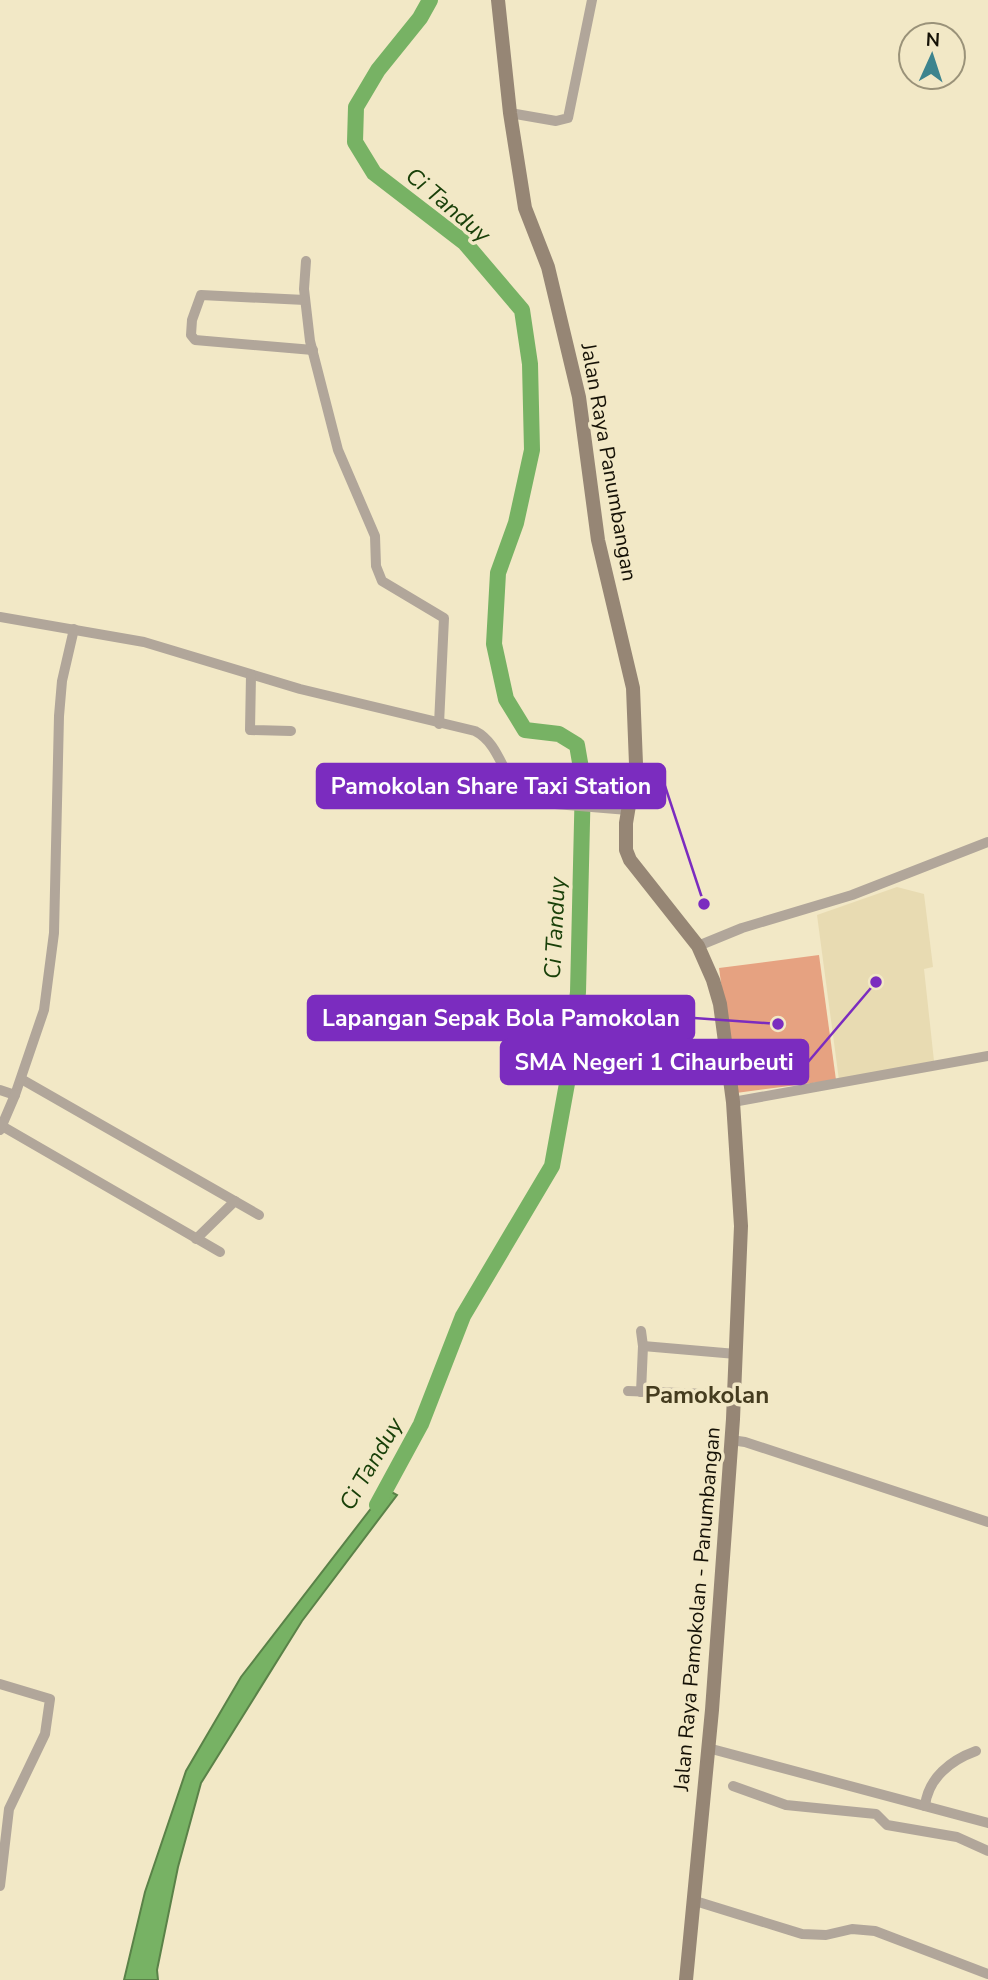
<svg xmlns="http://www.w3.org/2000/svg" width="988" height="1980" font-family="'Nunito Sans',sans-serif">
  <style>
    .built { fill: #e8dbb2 }
    .green { fill: #e6a281 }
    .water { fill: #77b264; stroke: #5a8248; stroke-width: 2 }
    .lines { fill: none; stroke-linecap: round; stroke-linejoin: round }
    .river { stroke: #77b264; stroke-width: 16 }
    .street { stroke: #b1a69a; stroke-width: 10 }
    .secondary { stroke: #968675; stroke-width: 14 }
    .labels { text-anchor: middle; dominant-baseline: central; stroke-width: 7; stroke-linejoin: round; paint-order: stroke }
    .street-label { font-size: 21px; fill: #151106; stroke: #f2e8c6 }
    .water-label { font-size: 23px; font-style: italic; fill: #194009; stroke: #f2e8c6 }
    .quarter-label { font-size: 24px; font-weight: bold; fill: #453c1f; stroke: #f2e8c6 }
    .leader { fill: none; stroke: #7b2cbf; stroke-width: 2.5 }
    .callout-dot { fill: #7b2cbf; stroke: #f2e8c6; stroke-width: 2.5 }
    .callout { fill: #7b2cbf; stroke: #7b2cbf; stroke-width: 2.5 }
    .callout-label { font-size: 23px; text-anchor: middle; font-weight: bold; fill: #fff }
  </style>
  <rect width="100%" height="100%" fill="#f2e8c6"/>
  <path class="built" d="M897 887 924 894 933 967 924 969 934 1061 839 1080 817 915Z"/>
  <path class="green" d="M819 955 836 1080 736 1093 719 968Z"/>
  <path class="water" d="M386 1489 397 1495 302 1621 201 1783 178 1867 157 1970 158 1980H124L145 1892 186 1771 241 1677Z"/>
  <g class="lines">
    <path class="river" d="M377 1505 421 1424 463 1316 552 1166 568 1078 578 992 583 780 577 745 559 734 525 730 506 699 494 644 498 573 516 523 532 450 530 364 522 310 465 243 374 173 355 142 356 107 378 70 420 18 430 0"/>
    <g class="street">
      <path d="M510 113 556 121 568 118 592 0"/>
      <path d="M306 261 304 289 310 341 338 450 375 536 376 566 382 581 444 618 439 724"/>
      <path d="M305 300 201 295 192 320 191 335 195 340 313 350"/>
      <path d="M0 617 144 642 300 689 475 731C503 745 503 786 531 802L628 810"/>
      <path d="M251 675 250 730 291 731"/>
      <path d="M698 946 742 928 852 895 988 842"/>
      <path d="M23 1080 259 1215"/>
      <path d="M0 1090 15 1095 44 1010 54 933 59 716 62 681 74 629"/>
      <path d="M733 1102 988 1056"/>
      <path d="M2 1126 220 1252"/>
      <path d="M0 1130 15 1095"/>
      <path d="M196 1239 235 1201"/>
      <path d="M641 1331 643 1346 641 1392"/>
      <path d="M643 1346 736 1354"/>
      <path d="M628 1391 734 1395"/>
      <path d="M731 1440 745 1442 988 1522"/>
      <path d="M0 1684 50 1699 45 1734 9 1809 0 1886"/>
      <path d="M708 1748 988 1823"/>
      <path d="M733 1786 786 1805 876 1814 887 1825 957 1837 988 1851"/>
      <path d="M925 1806C928 1778 951 1760 976 1751"/>
      <path d="M692 1900 802 1934 826 1935 852 1929 875 1931 988 1974"/>
    </g>
    <path class="secondary" d="M498 0 510 113 525 208 548 267 579 397 598 540 633 688 636 764 626 823V850L630 860 698 946 713 980 720 1004 733 1102 741 1226 733 1419 712 1710 686 1980"/>
  </g>
  <g class="labels">
    <g class="street-label">
      <text transform="translate(609 462) rotate(80)">Jalan Raya Panumbangan</text>
      <text transform="translate(697 1609) rotate(-85)">Jalan Raya Pamokolan - Panumbangan</text>
    </g>
    <g class="water-label">
      <text transform="translate(448 205) rotate(40)">Ci Tanduy</text>
      <text transform="translate(555 928) rotate(-87)">Ci Tanduy</text>
      <text transform="translate(371 1464) rotate(-60)">Ci Tanduy</text>
    </g>
    <g class="quarter-label">
      <text x="707" y="1395">Pamokolan</text>
    </g>
  </g>
  <path class="leader" d="M704 904L665 786M778 1024L694 1018M876 982L808 1062"/>
  <g class="callout-dot">
    <circle cx="704" cy="904" r="7"/>
    <circle cx="778" cy="1024" r="7"/>
    <circle cx="876" cy="982" r="7"/>
  </g>
  <g class="callout">
    <rect x="317" y="764" width="348" height="44" rx="7"/>
    <rect x="308" y="996" width="386" height="44" rx="7"/>
    <rect x="501" y="1040" width="307" height="44" rx="7"/>
  </g>
  <g class="callout-label">
    <text x="491" y="794">Pamokolan Share Taxi Station</text>
    <text x="501" y="1026">Lapangan Sepak Bola Pamokolan</text>
    <text x="654" y="1070">SMA Negeri 1 Cihaurbeuti</text>
  </g>
  <g transform="translate(932 56) rotate(3)"><circle r="33" fill="#f2e8c6" stroke="#9a9279" stroke-width="2"/>
  <path d="M0-5L12 26L0 18L-12 26Z" fill="#3d848e"/>
  <text y="-10" font-size="19" font-weight="bold" text-anchor="middle" fill="#151106">N</text>
  </g>
</svg>
